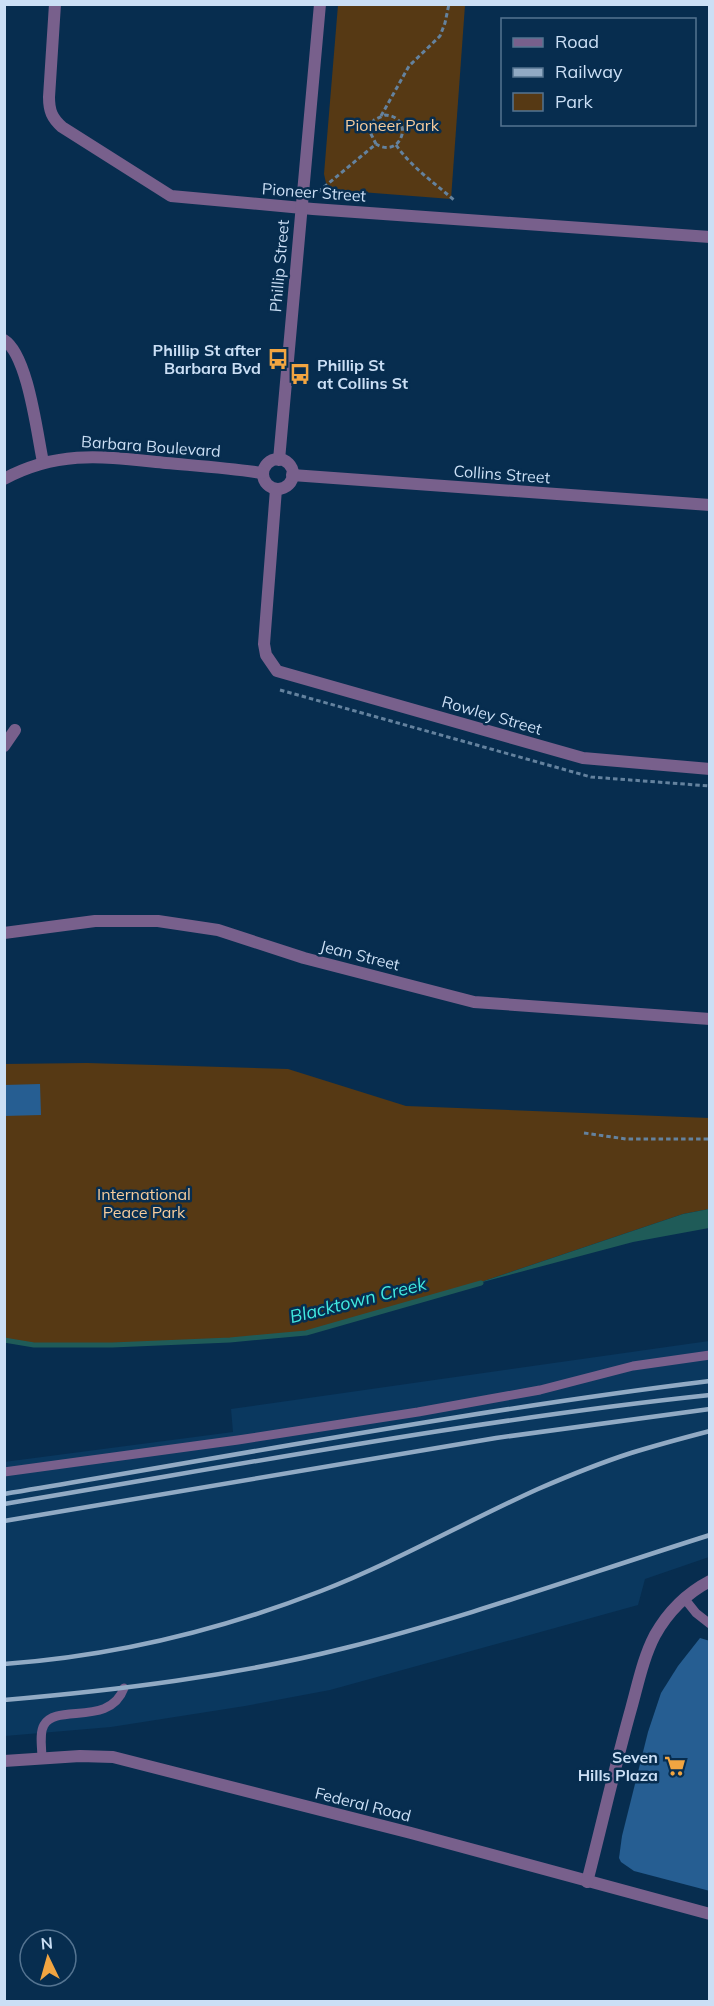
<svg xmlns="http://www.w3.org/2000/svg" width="714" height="2006" font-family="Mulish,sans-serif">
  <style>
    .built { fill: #0a385f }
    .green { fill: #563914 }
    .water { fill: #1f5b58 }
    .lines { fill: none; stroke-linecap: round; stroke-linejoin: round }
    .stream { stroke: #1f5b58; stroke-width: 5 }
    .building { fill: #265e92 }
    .path { stroke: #64829e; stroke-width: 3; stroke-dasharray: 4.5 3; stroke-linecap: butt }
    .service { stroke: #78608c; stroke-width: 9 }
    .minor { stroke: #78608c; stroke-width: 12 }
    .rail { stroke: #91aac4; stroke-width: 4.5 }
    .labels { text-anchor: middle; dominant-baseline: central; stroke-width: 5; stroke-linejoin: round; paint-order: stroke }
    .park-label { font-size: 16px; fill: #f7cc9c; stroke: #072d4f }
    .street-label { font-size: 16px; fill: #cbdff5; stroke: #072d4f }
    .poi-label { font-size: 16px; font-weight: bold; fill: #cbdff5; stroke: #072d4f; text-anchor: end }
    .water-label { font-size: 18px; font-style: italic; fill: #41e8df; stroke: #072d4f }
  </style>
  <rect width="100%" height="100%" fill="#072d4f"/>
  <path class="built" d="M709 1341V1557L645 1579 638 1605 330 1690 245 1706 111 1727 5 1736 4 1462 233 1432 231 1409Z"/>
  <g class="green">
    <path d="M338 5H465L451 199 335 190 326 183 324 174Z"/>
    <path d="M87 1063 288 1069 406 1106 709 1118V1209L683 1214 475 1284 306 1333 230 1340 34 1345 5 1340 4 1064Z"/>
  </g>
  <path class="water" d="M709 1209V1228L633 1242 475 1284 683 1214Z"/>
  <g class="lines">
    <path class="stream" d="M4 1340 34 1345H112L230 1340 306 1333 481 1283"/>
  </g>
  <g class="building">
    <path d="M40 1084 41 1115 4 1116V1085Z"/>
    <path d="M700 1638 710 1641V1891L634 1871 621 1862 619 1858 622 1836 648 1732 661 1693 678 1666Z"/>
  </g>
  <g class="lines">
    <g class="path">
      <path d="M381 116 409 66 440 36 445 23 449 4"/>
      <path d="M396 145C412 168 435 183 455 201"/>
      <path d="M318 192 376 144 370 132 374 120 385 115C416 117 401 160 376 144"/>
      <path d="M280 690 591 777 710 786"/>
      <path d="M584 1133 626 1139H710"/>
    </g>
    <g class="service">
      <path d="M4 1472 238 1440 418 1412 540 1390 633 1366 710 1355"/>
      <path d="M684 1598 696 1613 710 1624"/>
      <path d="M42 1758C42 1749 39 1733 44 1725 56 1703 110 1727 124 1688"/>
    </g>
    <g class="minor">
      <path d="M55 4 49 97C49 111 52 118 62 127L171 196 313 209 710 237"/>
      <path d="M4 340C28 355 37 434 43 462"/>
      <circle cx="278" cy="474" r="15"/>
      <path d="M279 460 320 4"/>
      <path d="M292 475 710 505"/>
      <path d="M4 479C60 449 106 457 166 463 199 466 230 468 262 473"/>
      <path d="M276 489 264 644 266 655 277 671 583 758 710 769"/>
      <path d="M4 746 15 730"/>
      <path d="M4 933 95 921H158L218 930 304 958 474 1002 710 1019"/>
      <path d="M4 1761 80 1756 113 1757 411 1833 710 1914"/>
      <path d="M587 1882C602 1824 615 1766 631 1709 638 1684 643 1658 655 1635 668 1612 687 1593 710 1581"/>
    </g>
    <g class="rail">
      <path d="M4 1494C239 1455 473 1410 710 1381"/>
      <path d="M4 1504C239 1465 473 1420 710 1395"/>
      <path d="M4 1521 496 1438 710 1409"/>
      <path d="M4 1664C115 1656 218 1631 321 1591 395 1562 465 1522 538 1489 568 1476 600 1463 631 1453 657 1445 683 1438 710 1431"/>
      <path d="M4 1700C119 1690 234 1676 345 1648 468 1617 589 1573 710 1535"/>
    </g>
  </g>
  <defs>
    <symbol id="bus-bare" viewBox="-9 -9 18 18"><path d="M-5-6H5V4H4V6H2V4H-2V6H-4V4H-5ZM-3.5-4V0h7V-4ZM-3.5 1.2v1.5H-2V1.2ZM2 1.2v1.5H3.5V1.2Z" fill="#f2a541" stroke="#072d4f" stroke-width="2.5" paint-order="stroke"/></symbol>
    <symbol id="supermarket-bare" viewBox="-9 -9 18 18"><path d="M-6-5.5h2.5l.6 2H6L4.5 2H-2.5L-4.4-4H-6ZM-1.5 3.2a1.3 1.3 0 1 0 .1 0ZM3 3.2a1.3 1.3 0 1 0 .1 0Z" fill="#f2a541" stroke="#072d4f" stroke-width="2.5" paint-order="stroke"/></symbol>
  </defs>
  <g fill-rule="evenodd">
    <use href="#bus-bare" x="263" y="344" width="30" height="30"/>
    <use href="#bus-bare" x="285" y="359" width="30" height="30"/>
    <use href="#supermarket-bare" x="660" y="1751" width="30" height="30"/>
  </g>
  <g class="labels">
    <g class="park-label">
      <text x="392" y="125">Pioneer Park</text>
      <text x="144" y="1194">International<tspan x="144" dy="18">Peace Park</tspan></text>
    </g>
    <g class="street-label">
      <text transform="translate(314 192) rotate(4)">Pioneer Street</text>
      <text transform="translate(279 266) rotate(-85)">Phillip Street</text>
      <text transform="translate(151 446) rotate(4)">Barbara Boulevard</text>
      <text transform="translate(502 474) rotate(4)">Collins Street</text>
      <text transform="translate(492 715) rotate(16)">Rowley Street</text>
      <text transform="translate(360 955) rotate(14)">Jean Street</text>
      <text transform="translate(363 1804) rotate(14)">Federal Road</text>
    </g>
    <g class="poi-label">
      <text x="261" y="350">Phillip St after<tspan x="261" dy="18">Barbara Bvd</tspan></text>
      <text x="317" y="365" text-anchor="start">Phillip St<tspan x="317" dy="18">at Collins St</tspan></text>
      <text x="658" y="1757">Seven<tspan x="658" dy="18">Hills Plaza</tspan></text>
    </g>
    <g class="water-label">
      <text transform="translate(358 1300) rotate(-14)">Blacktown Creek</text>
    </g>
  </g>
  <rect width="714" height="2006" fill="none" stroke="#cbdff5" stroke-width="12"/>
  <rect x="501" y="18" width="195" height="108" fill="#072d4f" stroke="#557491" stroke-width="1.5"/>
  <rect x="513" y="38" width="30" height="9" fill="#78608c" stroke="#557491" stroke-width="1.5"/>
  <text x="555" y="48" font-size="18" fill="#cbdff5">Road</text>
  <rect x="513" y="68" width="30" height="9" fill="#91aac4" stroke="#557491" stroke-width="1.5"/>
  <text x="555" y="78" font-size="18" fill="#cbdff5">Railway</text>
  <rect x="513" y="93" width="30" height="18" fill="#563914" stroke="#557491" stroke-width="1.5"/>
  <text x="555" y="108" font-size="18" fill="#cbdff5">Park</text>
  <g transform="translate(48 1958) rotate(355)"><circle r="28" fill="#072d4f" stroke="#557491" stroke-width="1.5"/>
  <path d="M0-4.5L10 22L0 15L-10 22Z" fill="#f2a541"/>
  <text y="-9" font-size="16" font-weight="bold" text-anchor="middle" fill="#cbdff5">N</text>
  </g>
</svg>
